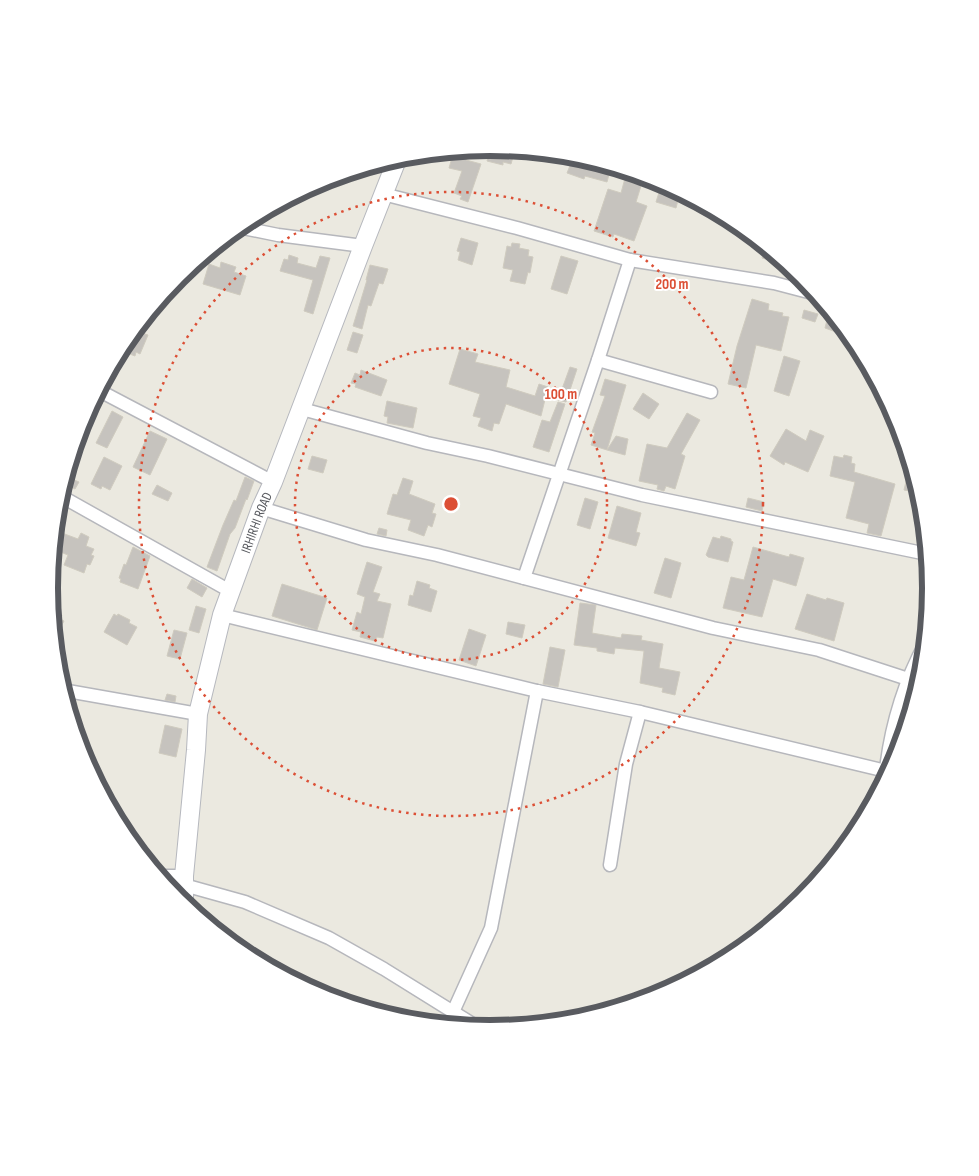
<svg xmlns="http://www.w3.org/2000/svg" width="979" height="1176" font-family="'Sofia Sans Condensed',sans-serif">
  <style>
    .building { fill: #c6c3be; stroke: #cfcbbf }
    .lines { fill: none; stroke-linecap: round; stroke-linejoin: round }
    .street-casing { stroke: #b6b7bc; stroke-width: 15 }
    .secondary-casing { stroke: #b6b8be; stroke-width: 20 }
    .street { stroke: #fff; stroke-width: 12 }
    .secondary { stroke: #fff; stroke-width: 18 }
    .ring { fill: none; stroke: #dc4f35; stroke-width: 2.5; stroke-dasharray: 2.5 5 }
    .labels { text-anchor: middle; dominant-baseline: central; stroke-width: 4; stroke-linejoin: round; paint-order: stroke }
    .street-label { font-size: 14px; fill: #595b60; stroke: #fff }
    .rim { fill: none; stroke: #595b60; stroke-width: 6 }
    .centre { fill: #dc4f35; stroke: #fff; stroke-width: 2.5 }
    .ring-label { font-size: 15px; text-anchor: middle; font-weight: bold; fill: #dc4f35; stroke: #fff; stroke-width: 4; stroke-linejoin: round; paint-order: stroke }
  </style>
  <rect width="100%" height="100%" fill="#ebe9e0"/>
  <g class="building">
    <path d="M491 147 515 150 511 164 503 162V165L487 161Z"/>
    <path d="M469 149 466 160 481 164 468 202 460 199 462 196 454 193 462 171 449 168 454 151Z"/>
    <path d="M574 156 611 167 607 182 585 176 584 179 567 173Z"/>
    <path d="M627 171 644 176 636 202 647 206 634 241 614 234 613 237 594 231 608 189 621 193Z"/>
    <path d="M662 183 680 192 676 208 656 202Z"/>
    <path d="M461 238 478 243 472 265 458 260 460 252 457 251Z"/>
    <path d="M512 243 520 244 519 248 529 250 528 256 533 257 530 273 528 272 525 284 510 281 513 270 503 268 507 246 511 247Z"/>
    <path d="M765 247 789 266 762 258Z"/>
    <path d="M289 255 298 258 297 263 316 268 320 256 330 258 313 314 304 311 313 280 280 271 284 259 288 260Z"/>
    <path d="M561 256 578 261 567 294 551 289Z"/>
    <path d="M221 262 236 267 234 272 246 276 240 295 203 284 209 264 220 268Z"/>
    <path d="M370 265 388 269 383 284 379 283 371 306 368 305 362 329 353 326 367 280H366Z"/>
    <path d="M752 299 769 304 768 310 783 313 782 316 789 317 781 351 756 345 746 388 728 384 737 346Z"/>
    <path d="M804 310 818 314 815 322 802 318Z"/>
    <path d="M827 320 838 323 836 332 825 328Z"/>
    <path d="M134 330 148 335 140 354 136 352 135 356 127 353 128 349 123 347 125 340Z"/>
    <path d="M353 332 363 335 357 353 347 350Z"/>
    <path d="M460 349 478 354 475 362 510 370 506 387 535 396 539 384 548 387 541 416 506 404 499 424 494 423 492 431 478 426 481 418 473 416 480 394 449 384Z"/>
    <path d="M784 356 800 361 789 396 774 391Z"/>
    <path d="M570 367 577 369 566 402 558 400Z"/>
    <path d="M361 370 387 380 381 396 355 387 356 384 351 383 355 373 360 375Z"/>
    <path d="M605 379 626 385 607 450 591 445 595 433 592 432 605 396 600 395Z"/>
    <path d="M643 393 659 404 649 419 633 409Z"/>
    <path d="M387 401 417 408 413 428 387 423 388 417 384 416Z"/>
    <path d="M558 402 565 404 549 452 533 447 542 420 550 422Z"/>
    <path d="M112 411 123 417 107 448 96 443Z"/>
    <path d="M687 413 700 420 681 454 685 456 675 489 666 486 664 491 657 489 658 485 639 481 647 444 667 448Z"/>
    <path d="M786 429 806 441 810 430 824 436 808 472 785 462 784 465 770 456Z"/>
    <path d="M150 431 167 439 150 475 133 467Z"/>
    <path d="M616 436 628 439 625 455 607 450Z"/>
    <path d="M844 455 852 457 851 463 855 464 854 472 895 484 881 536 867 533 869 524 846 518 855 482 830 476 834 456 843 458Z"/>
    <path d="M312 456 327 460 323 473 308 469Z"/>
    <path d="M104 457 122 466 110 490 102 486 101 489 91 484Z"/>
    <path d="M910 464 916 482 919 493 904 490Z"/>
    <path d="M65 476 79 482 75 489 63 483Z"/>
    <path d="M245 477 254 481 247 500 246 499 235 528 230 534 217 571 207 567 223 525 234 500 236 501Z"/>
    <path d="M403 478 413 481 409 494 435 504 432 513 436 514 432 527 428 525 424 536 408 530 411 520 387 514 393 494 397 495Z"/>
    <path d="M157 485 172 493 168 501 152 494Z"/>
    <path d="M585 498 598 502 590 529 577 525Z"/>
    <path d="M748 498 764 502 762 511 746 507Z"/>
    <path d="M617 506 641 513 636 532 640 533 636 546 608 538Z"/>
    <path d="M379 528 387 530 386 536 377 534Z"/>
    <path d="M54 530 78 539 81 533 89 537 86 546 94 549 91 555 94 556 90 565 87 564 84 573 64 565 68 555 53 549Z"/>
    <path d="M721 536 731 539V541L733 542 728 562 708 557 706 555 713 537 720 539Z"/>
    <path d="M133 547 150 556 138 589 120 582 121 579 119 578 124 564 126 565Z"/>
    <path d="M753 547 789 557 790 554 804 558 796 586 773 579 762 617 723 608 731 577 744 580Z"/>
    <path d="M665 558 681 563 671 598 654 593Z"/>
    <path d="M367 562 382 567 373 592 380 594 377 601 391 604 383 638 377 637 375 641 360 637 361 632 352 630 357 612 361 614 365 597 357 594Z"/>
    <path d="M192 579 207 588 202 597 187 588Z"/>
    <path d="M417 581 430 585 429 588 437 591 431 612 408 605 410 595 413 596Z"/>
    <path d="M282 584 327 598 317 630 272 616Z"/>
    <path d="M807 594 826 600 827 598 844 603 834 641 795 629Z"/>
    <path d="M580 603 596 605 592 633 621 638 622 634 642 636 641 640 663 644 659 668 680 672 675 695 662 692 663 688 640 683 644 651 615 648 614 654 597 651V648L574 645Z"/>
    <path d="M196 606 206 609 199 633 189 630Z"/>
    <path d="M51 608 62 615 60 619 64 621 58 632 54 629 53 631Z"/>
    <path d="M114 614 117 616 118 614 130 620 129 623 137 627 127 645 104 632Z"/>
    <path d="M508 622 525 625 522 638 506 634Z"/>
    <path d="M469 629 486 635 476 666 459 660Z"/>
    <path d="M174 630 187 633 180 659 167 656Z"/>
    <path d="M550 647 565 650 558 687 543 684Z"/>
    <path d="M167 694 176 696 175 702 165 700Z"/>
    <path d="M165 725 182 729 176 757 159 753Z"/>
  </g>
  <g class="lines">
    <defs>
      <g id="street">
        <path d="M383 194 517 228 630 260 774 283 816 294"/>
        <path d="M238 227 278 235 363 246"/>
        <path d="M598 360 711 392"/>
        <path d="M98 390 273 482"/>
        <path d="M302 409 427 443 488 456 642 495 927 554"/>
        <path d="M59 495 230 591"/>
        <path d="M261 508 366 540 437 555 713 628 819 650 908 679"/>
        <path d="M524 578 598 360 630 260"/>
        <path d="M222 615 537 691 640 712 886 771"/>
        <path d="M62 690 198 714"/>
        <path d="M885 777C890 730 902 686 925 644"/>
        <path d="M610 865 626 764 640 712"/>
        <path d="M158 876H184"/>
        <path d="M184 885 245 902 329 938 384 969 479 1028"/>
        <path d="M453 1012 491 928 537 691"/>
      </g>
      <g id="secondary">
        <path id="s1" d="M184 905V876L196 750 198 714 222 615 261 508 273 482 363 246 398 157"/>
      </g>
    </defs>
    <use href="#street" class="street-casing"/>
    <use href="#secondary" class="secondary-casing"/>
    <use href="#street" class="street"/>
    <use href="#secondary" class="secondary"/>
  </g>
  <g class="ring">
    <circle cx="451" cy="504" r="156"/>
    <circle cx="451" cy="504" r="312"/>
  </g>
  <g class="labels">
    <g class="street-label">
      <text stroke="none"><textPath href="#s1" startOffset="392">IRHIRHI ROAD</textPath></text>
    </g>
  </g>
  <path d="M0 0H979V1176H0ZM58 588a432 432 0 1 1 864 0a432 432 0 1 1-864 0Z" fill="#fff" fill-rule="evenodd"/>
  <path class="rim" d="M58 588a432 432 0 1 1 864 0a432 432 0 1 1-864 0Z"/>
  <circle cx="451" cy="504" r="8" class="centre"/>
  <g class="ring-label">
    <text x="672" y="289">200 m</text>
    <text x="561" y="399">100 m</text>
  </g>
</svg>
